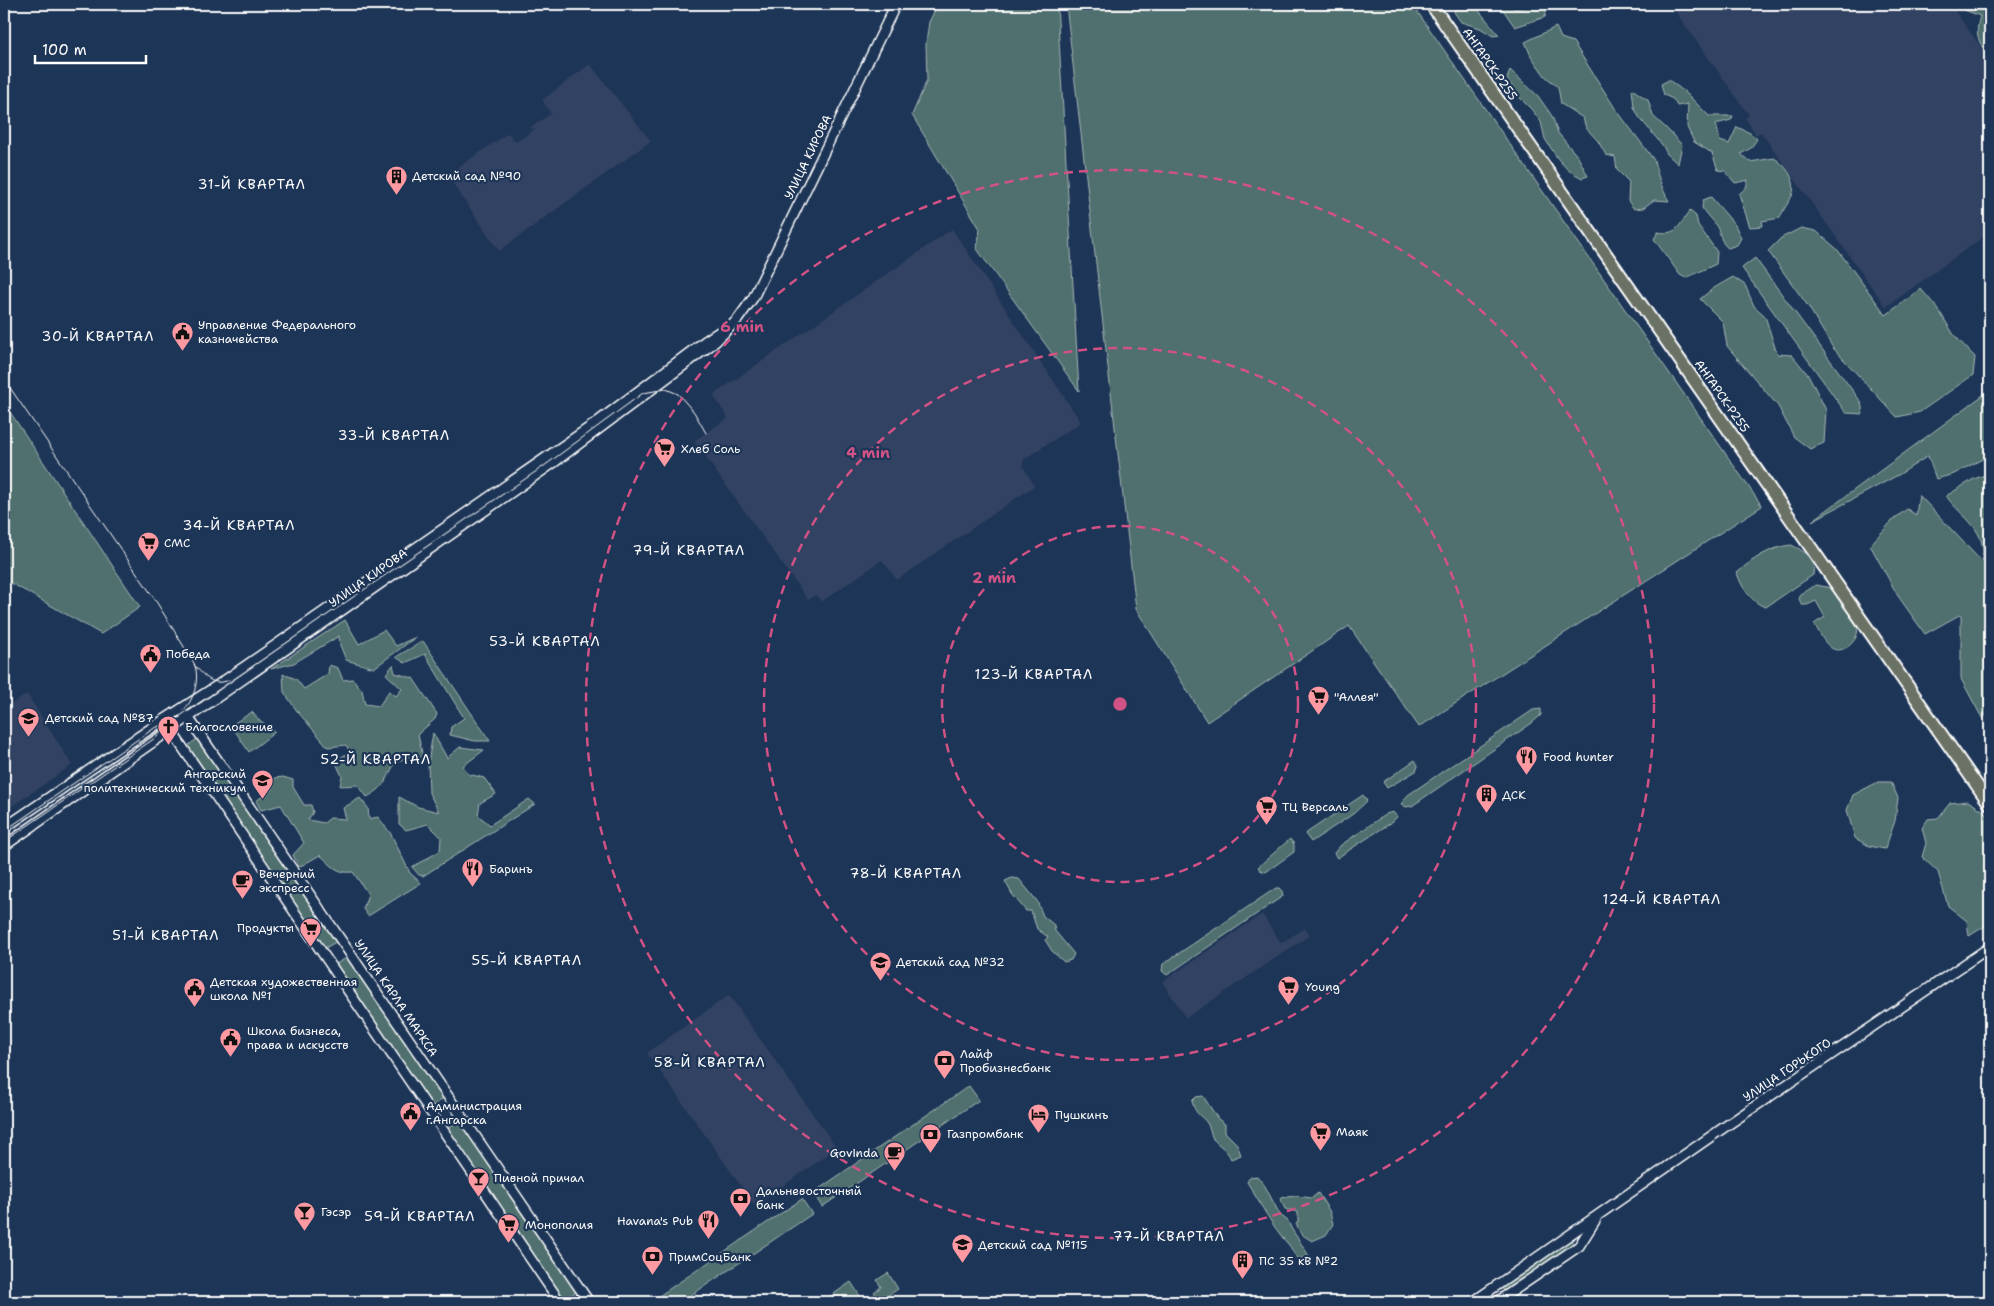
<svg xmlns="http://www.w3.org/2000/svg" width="1994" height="1306" font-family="'Shantell Sans',sans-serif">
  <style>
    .built { fill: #324262 }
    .green { fill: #4f6f6e; stroke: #a7b7b6 }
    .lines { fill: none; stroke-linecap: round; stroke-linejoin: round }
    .minor-casing { stroke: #fff; stroke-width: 12 }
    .major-casing { stroke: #fff; stroke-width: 15 }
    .minor { stroke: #1d3557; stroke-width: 9 }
    .major { stroke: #6a7165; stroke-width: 11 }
    .tram { stroke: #fff; stroke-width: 1 }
    .ring { fill: none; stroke: #d15284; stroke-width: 2.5; stroke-dasharray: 9 6 }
    .labels { text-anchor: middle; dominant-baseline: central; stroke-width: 4.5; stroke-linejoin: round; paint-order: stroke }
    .street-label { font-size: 12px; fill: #fff; stroke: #1d3557 }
    .poi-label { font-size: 12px; fill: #fff; stroke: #1d3557; text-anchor: start }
    .neighbourhood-label { font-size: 14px; letter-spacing: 1px; fill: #fff; stroke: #1d3557 }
    .centre { fill: #d15284; stroke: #1d3557; stroke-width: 2.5 }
    .ring-label { font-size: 15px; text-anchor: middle; font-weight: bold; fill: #d15284; stroke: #1d3557; stroke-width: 4.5; stroke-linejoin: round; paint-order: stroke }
  </style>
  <rect width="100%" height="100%" fill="#1d3557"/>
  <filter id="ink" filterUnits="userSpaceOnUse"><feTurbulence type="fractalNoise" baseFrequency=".02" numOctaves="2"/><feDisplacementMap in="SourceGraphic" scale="10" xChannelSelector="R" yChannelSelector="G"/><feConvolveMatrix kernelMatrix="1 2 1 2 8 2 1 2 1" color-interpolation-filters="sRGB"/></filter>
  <g filter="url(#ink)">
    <g class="built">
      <path d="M1670 4H1950L1990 60V232L1886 307 1761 132 1756 135 1745 118 1749 115Z"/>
      <path d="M590 64 651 141 499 251 447 175 508 133 516 142 535 129 529 128 551 114 542 100Z"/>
      <path d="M952 229 1081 422 1023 460V466L1034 486 897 580 882 560 821 602 816 595 808 600 694 441 728 418 713 395Z"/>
      <path d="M27 694 72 765 8 809 4 802V709Z"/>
      <path d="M1262 914 1281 943 1305 928 1310 935 1186 1018 1162 982Z"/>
      <path d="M729 995 837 1148 755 1206 647 1053Z"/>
    </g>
    <g class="green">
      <path d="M938 4H1057L1079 391 977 249 980 229 912 115 927 80 926 43 929 22Z"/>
      <path d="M1066 4H1412L1762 506 1419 727 1349 626 1207 722 1136 609Z"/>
      <path d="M1499 4H1513L1514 9 1537 5 1547 8 1545 17 1515 27Z"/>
      <path d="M1955 4H1990V59C1979 42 1974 36 1980 16L1962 9Z"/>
      <path d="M1457 5 1476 7 1499 35 1493 36 1480 28 1461 22 1454 12Z"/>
      <path d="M1556 27 1561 38 1573 42 1615 108 1654 160C1657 174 1662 189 1669 201L1654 200 1643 208 1634 209 1628 201 1629 182 1617 170 1615 157 1606 155 1598 141 1586 128 1583 118 1561 104 1558 87 1545 76 1531 56 1525 42Z"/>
      <path d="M1510 70 1538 96 1552 116 1558 133 1578 157 1588 176 1582 178 1568 170 1558 159 1545 139 1541 122 1532 110 1521 99 1507 79Z"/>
      <path d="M1669 80 1686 93 1709 116H1733L1731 120 1716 124 1720 141 1729 144 1737 127 1750 133 1757 139 1751 148 1741 154 1750 162 1774 158C1786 165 1798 181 1792 196 1788 204 1783 209 1780 218L1762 221 1763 226 1750 227 1739 194 1746 188 1748 180 1735 183 1725 171 1718 170 1712 153 1694 142 1687 127 1688 104 1677 106 1673 99 1664 95 1661 84Z"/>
      <path d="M1632 89 1648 100 1653 116 1667 129 1682 145 1678 164 1667 154 1663 146 1639 117 1634 107Z"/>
      <path d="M1711 197 1735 225 1741 238 1737 245 1728 248C1721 243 1721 236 1718 229 1715 223 1706 215 1702 208L1703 200Z"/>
      <path d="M1690 211 1696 216 1698 225 1717 252 1716 264 1686 278 1680 275 1654 239 1658 232C1678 236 1679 224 1690 211Z"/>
      <path d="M1801 228 1816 231 1837 249 1886 315 1921 289 1938 309 1954 335 1975 357 1973 375 1920 412 1897 417 1833 348 1808 306 1768 251 1781 238Z"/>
      <path d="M1755 258 1861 402 1863 414 1846 413 1742 268Z"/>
      <path d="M1733 277 1745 285 1754 306 1765 316 1777 354 1792 355 1809 376 1826 410 1824 443 1810 449 1794 437 1778 406 1727 346 1723 322 1700 299 1714 288Z"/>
      <path d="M1990 390V455L1954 474 1936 479 1928 456 1900 474 1812 521Z"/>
      <path d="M4 403 140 607 101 634 4 579Z"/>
      <path d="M1990 473V712L1982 718 1961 679V614L1925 634 1898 596 1870 545 1894 519 1907 509 1916 515 1919 495 1982 562C1988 529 1963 519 1946 496L1974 479Z"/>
      <path d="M1791 545C1804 550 1816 560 1813 575L1766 607C1753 604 1741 587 1737 573 1752 559 1771 547 1791 545Z"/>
      <path d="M1816 585 1832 588C1839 598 1855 616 1857 627 1861 640 1841 657 1830 647 1823 642 1819 631 1814 624L1825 617 1816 601 1807 605H1802L1799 599 1801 594Z"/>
      <path d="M345 620 359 644 384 630 396 646 416 637 374 668 346 660 340 645 339 636 294 663 271 669Z"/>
      <path d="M423 641 490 741H475L450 735 451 727 464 718 425 654 405 663 396 657Z"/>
      <path d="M329 665 338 668 343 680 353 679 362 690 365 704 379 706 389 691 396 696 402 689 386 674 393 665 395 673 413 678 437 714 435 719 418 734 423 758 407 757 395 763C385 781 386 787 367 797L358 785 340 786 342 776 336 763 338 759 350 752 346 745 328 747 297 711 284 692 283 674 296 679 304 689 328 674Z"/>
      <path d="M1541 709V715L1532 723 1412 806 1406 807 1401 804 1408 795 1533 710Z"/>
      <path d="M252 712 258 719 275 732 249 752 231 725Z"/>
      <path d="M433 733 447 758 460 747 484 750 463 766 468 774 484 778 496 794 480 803 478 815 490 825 529 799 535 804 423 876 419 875 412 867 440 851 441 837 428 824 406 830 399 824V797L418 807 439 812 429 793 428 763Z"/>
      <path d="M197 739 336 942 323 949 185 748Z"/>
      <path d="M1415 760 1418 766 1416 771 1387 788 1383 782Z"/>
      <path d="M283 777 293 780V787L304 805H311L313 812 308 820 324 823 330 818 346 819 343 808 360 798 368 808 369 819 378 817 391 834 410 873 421 883 368 916 363 909 368 894 353 872C336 874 332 865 320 855L299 867 293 855 304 843 281 805 261 810 256 801 272 789 268 779Z"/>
      <path d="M1878 782H1891L1898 798 1895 821 1885 849 1869 846 1855 838 1847 810 1853 795Z"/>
      <path d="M1363 795 1367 801 1353 814 1311 842 1305 834Z"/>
      <path d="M1968 801 1984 811 1990 820V923L1969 936 1967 921 1948 906 1938 872 1922 857 1926 843 1922 828 1928 819 1938 818 1950 803Z"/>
      <path d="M1393 812 1397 817 1392 822 1337 858 1334 853 1341 845 1386 814Z"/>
      <path d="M1290 839 1294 844V852L1266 872 1260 870 1258 867Z"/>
      <path d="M1012 878 1019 879 1037 901 1043 916 1054 925 1055 931 1074 954 1071 960 1064 962 1052 951 1045 940 1048 937 1037 929 1031 911H1026L1012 894 1005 881Z"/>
      <path d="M1276 888H1279L1282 891 1283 896 1173 971 1167 975 1162 971 1163 964Z"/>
      <path d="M348 957 444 1098 433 1106 336 964Z"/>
      <path d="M969 1086 979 1100 822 1207 813 1193Z"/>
      <path d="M1203 1096 1218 1119 1225 1124V1132L1237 1144 1241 1155 1231 1159C1227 1149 1219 1146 1213 1139 1211 1135 1211 1131 1209 1127 1204 1115 1196 1118 1192 1101L1196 1097Z"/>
      <path d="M460 1120 577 1291 564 1300 447 1129Z"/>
      <path d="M1257 1176 1265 1186 1280 1215 1288 1221 1291 1228 1309 1256 1299 1259C1291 1252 1293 1249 1288 1244 1272 1226 1260 1203 1247 1182L1250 1177Z"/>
      <path d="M1318 1193 1330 1212 1333 1224 1326 1235 1312 1241 1301 1234 1296 1224 1298 1222V1212L1285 1209 1280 1198 1295 1196 1312 1198Z"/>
      <path d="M802 1199 812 1214 681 1302H650Z"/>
      <path d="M1570 1239 1574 1244 1505 1293 1502 1288Z"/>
      <path d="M888 1273 898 1289 880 1301 874 1292 881 1287 877 1280Z"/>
      <path d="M851 1282 860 1296 851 1302H831L828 1298Z"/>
    </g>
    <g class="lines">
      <defs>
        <g id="minor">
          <path d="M184 714 188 717 589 1302"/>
          <path d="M168 726 560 1302"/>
          <path d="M4 828 153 727 218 685 596 423 705 341 722 330"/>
          <path d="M4 846 556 461 715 342 738 319 753 298 896 4"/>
          <path d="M1473 1302 1726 1126 1990 947"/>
          <path d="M1497 1302 1579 1246 1596 1219"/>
        </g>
        <path id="major" d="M1431 4 1990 804"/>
      </defs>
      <use href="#minor" class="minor-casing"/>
      <use href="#major" class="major-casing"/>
      <use href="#minor" class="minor"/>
      <use href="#major" class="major"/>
      <g class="tram">
        <path d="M4 379 154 598 194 663C200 678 195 698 184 710"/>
        <path d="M194 665C205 677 213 687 229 680"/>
        <path d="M4 831 153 729 166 723"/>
        <path d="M4 842 158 736 167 725 544 466 643 393 666 389 678 394 694 412 706 433"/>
      </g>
    </g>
  </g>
  <g class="ring">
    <circle cx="1120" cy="704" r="178"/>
    <circle cx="1120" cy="704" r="356"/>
    <circle cx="1120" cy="704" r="534"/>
  </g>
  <defs>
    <symbol id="building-pin" viewBox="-11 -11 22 30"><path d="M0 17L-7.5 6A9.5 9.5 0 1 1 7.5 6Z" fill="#ff9aa2" stroke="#1d3557"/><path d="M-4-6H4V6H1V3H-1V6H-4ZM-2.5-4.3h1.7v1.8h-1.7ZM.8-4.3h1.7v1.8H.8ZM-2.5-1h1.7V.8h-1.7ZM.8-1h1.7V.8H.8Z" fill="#111"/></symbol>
    <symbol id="civic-pin" viewBox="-11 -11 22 30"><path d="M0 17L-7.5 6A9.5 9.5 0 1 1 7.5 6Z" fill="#ff9aa2" stroke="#1d3557"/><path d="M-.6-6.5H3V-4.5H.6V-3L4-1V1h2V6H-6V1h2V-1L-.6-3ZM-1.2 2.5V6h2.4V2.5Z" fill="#111"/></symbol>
    <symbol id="supermarket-pin" viewBox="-11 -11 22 30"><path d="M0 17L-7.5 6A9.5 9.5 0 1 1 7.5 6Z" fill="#ff9aa2" stroke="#1d3557"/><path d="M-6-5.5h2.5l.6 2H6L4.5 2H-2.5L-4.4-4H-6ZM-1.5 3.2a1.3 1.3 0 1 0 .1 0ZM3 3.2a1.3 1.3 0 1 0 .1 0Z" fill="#111"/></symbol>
    <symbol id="school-pin" viewBox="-11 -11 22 30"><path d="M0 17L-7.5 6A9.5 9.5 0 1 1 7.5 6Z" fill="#ff9aa2" stroke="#1d3557"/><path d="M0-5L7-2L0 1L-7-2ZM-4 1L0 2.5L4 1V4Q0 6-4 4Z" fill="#111"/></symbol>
    <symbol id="church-pin" viewBox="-11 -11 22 30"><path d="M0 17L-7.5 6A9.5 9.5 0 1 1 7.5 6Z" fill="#ff9aa2" stroke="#1d3557"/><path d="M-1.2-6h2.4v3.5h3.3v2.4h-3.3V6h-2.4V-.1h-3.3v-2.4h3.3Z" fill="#111"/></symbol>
    <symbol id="restaurant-pin" viewBox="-11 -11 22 30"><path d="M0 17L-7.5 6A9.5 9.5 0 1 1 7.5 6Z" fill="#ff9aa2" stroke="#1d3557"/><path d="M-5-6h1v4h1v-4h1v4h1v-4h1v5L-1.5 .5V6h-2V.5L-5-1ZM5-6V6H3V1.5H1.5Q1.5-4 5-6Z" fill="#111"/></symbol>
    <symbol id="cafe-pin" viewBox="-11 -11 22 30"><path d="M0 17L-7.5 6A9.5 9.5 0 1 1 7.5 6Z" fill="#ff9aa2" stroke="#1d3557"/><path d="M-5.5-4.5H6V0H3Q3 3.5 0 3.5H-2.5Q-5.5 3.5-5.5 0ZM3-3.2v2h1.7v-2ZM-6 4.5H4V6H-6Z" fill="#111"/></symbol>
    <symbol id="bank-pin" viewBox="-11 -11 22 30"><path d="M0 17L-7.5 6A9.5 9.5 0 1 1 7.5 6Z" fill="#ff9aa2" stroke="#1d3557"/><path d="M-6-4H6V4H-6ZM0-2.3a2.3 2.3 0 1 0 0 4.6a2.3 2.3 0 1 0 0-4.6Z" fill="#111"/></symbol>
    <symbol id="hotel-pin" viewBox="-11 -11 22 30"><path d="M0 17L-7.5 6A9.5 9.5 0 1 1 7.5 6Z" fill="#ff9aa2" stroke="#1d3557"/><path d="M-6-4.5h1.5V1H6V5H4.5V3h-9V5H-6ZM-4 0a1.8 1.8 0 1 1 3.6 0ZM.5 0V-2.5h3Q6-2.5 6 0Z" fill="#111"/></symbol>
    <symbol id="bar-pin" viewBox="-11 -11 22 30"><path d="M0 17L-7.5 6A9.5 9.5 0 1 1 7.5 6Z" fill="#ff9aa2" stroke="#1d3557"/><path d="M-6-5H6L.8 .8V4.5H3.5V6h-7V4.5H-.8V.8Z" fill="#111"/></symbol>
  </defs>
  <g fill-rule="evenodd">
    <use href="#building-pin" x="384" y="164" width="25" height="34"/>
    <use href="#civic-pin" x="170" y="320" width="25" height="34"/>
    <use href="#supermarket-pin" x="652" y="436" width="25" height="34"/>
    <use href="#supermarket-pin" x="136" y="530" width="25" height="34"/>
    <use href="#civic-pin" x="138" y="642" width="25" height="34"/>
    <use href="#supermarket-pin" x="1306" y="684" width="25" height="34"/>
    <use href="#school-pin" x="16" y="706" width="25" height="34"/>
    <use href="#church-pin" x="156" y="714" width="25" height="34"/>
    <use href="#restaurant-pin" x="1514" y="744" width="25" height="34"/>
    <use href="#school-pin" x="250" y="768" width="25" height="34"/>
    <use href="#building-pin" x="1474" y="782" width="25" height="34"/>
    <use href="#supermarket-pin" x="1254" y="794" width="25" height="34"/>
    <use href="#restaurant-pin" x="460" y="856" width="25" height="34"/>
    <use href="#cafe-pin" x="230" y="868" width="25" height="34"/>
    <use href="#supermarket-pin" x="298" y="916" width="25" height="34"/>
    <use href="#school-pin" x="868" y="950" width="25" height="34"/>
    <use href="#supermarket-pin" x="1276" y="974" width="25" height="34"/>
    <use href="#civic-pin" x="182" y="976" width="25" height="34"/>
    <use href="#civic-pin" x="218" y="1026" width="25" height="34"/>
    <use href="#bank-pin" x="932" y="1048" width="25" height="34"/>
    <use href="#civic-pin" x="398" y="1100" width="25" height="34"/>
    <use href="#hotel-pin" x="1026" y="1102" width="25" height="34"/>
    <use href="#supermarket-pin" x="1308" y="1120" width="25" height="34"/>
    <use href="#bank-pin" x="918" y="1122" width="25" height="34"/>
    <use href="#cafe-pin" x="882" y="1140" width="25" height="34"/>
    <use href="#bar-pin" x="466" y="1166" width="25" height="34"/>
    <use href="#bank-pin" x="728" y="1186" width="25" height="34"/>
    <use href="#bar-pin" x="292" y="1200" width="25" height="34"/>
    <use href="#restaurant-pin" x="696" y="1208" width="25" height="34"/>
    <use href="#supermarket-pin" x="496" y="1212" width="25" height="34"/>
    <use href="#school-pin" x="950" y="1232" width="25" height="34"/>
    <use href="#bank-pin" x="640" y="1244" width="25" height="34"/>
    <use href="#building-pin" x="1230" y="1248" width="25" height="34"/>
  </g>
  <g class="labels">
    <g class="street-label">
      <text transform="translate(1490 64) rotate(55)">АНГАРСК-Р255</text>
      <text transform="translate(808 157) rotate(-64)">УЛИЦА КИРОВА</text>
      <text transform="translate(1722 396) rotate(55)">АНГАРСК-Р255</text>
      <text transform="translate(368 578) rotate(-35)">УЛИЦА КИРОВА</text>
      <text transform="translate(396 998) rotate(56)">УЛИЦА КАРЛА МАРКСА</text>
      <text transform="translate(1787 1070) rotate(-34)">УЛИЦА ГОРЬКОГО</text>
    </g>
    <g class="poi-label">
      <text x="412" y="176">Детский сад №90</text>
      <text x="198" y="325">Управление Федерального<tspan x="198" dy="14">казначейства</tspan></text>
      <text x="681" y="449">Хлеб Соль</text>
      <text x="164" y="543">СМС</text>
      <text x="166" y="654">Победа</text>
      <text x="1334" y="697">"Аллея"</text>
      <text x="45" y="718">Детский сад №87</text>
      <text x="185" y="727">Благословение</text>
      <text x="1543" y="757">Food hunter</text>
      <text x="246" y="774" text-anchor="end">Ангарский<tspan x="246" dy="14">политехнический техникум</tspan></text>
      <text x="1502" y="795">ДСК</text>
      <text x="1282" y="807">ТЦ Версаль</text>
      <text x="489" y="869">Баринъ</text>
      <text x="259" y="874">Вечерний<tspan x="259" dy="14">экспресс</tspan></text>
      <text x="294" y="928" text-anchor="end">Продукты</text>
      <text x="896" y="962">Детский сад №32</text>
      <text x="210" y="982">Детская художественная<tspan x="210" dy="14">школа №1</tspan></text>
      <text x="1305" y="987">Young</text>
      <text x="247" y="1031">Школа бизнеса,<tspan x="247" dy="14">права и искусств</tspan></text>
      <text x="960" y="1054">Лайф<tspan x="960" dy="14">Пробизнесбанк</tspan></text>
      <text x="426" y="1106">Администрация<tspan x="426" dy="14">г.Ангарска</tspan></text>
      <text x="1055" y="1115">Пушкинъ</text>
      <text x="1336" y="1132">Маяк</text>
      <text x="947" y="1134">Газпромбанк</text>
      <text x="878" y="1153" text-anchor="end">Govinda</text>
      <text x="494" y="1178">Пивной причал</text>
      <text x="756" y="1191">Дальневосточный<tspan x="756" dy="14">банк</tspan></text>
      <text x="321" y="1212">Гэсэр</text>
      <text x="693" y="1221" text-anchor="end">Havana's Pub</text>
      <text x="525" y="1225">Монополия</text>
      <text x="978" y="1245">Детский сад №115</text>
      <text x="669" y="1257">ПримСоцБанк</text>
      <text x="1259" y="1261">ПС 35 кВ №2</text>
    </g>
    <g class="neighbourhood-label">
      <text x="252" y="184">31-Й КВАРТАЛ</text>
      <text x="98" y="336">30-Й КВАРТАЛ</text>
      <text x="394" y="435">33-Й КВАРТАЛ</text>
      <text x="239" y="525">34-Й КВАРТАЛ</text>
      <text x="689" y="550">79-Й КВАРТАЛ</text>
      <text x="545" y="641">53-Й КВАРТАЛ</text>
      <text x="1034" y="674">123-Й КВАРТАЛ</text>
      <text x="376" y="759">52-Й КВАРТАЛ</text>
      <text x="906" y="873">78-Й КВАРТАЛ</text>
      <text x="1662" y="899">124-Й КВАРТАЛ</text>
      <text x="166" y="935">51-Й КВАРТАЛ</text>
      <text x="527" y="960">55-Й КВАРТАЛ</text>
      <text x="710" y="1062">58-Й КВАРТАЛ</text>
      <text x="420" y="1216">59-Й КВАРТАЛ</text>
      <text x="1169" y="1236">77-Й КВАРТАЛ</text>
    </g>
  </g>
  <circle cx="1120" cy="704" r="8" class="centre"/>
  <g class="ring-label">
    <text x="742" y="332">6 min</text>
    <text x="868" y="458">4 min</text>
    <text x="994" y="583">2 min</text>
  </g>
  <rect width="1994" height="1306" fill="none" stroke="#1d3557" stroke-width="20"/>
  <rect x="10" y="10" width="1974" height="1286" fill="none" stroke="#fff" stroke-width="2" filter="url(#ink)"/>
  <path d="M35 55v8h111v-8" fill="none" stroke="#ffffff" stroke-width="2.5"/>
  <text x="42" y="55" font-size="15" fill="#ffffff" stroke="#1d3557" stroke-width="4" paint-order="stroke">100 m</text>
</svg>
